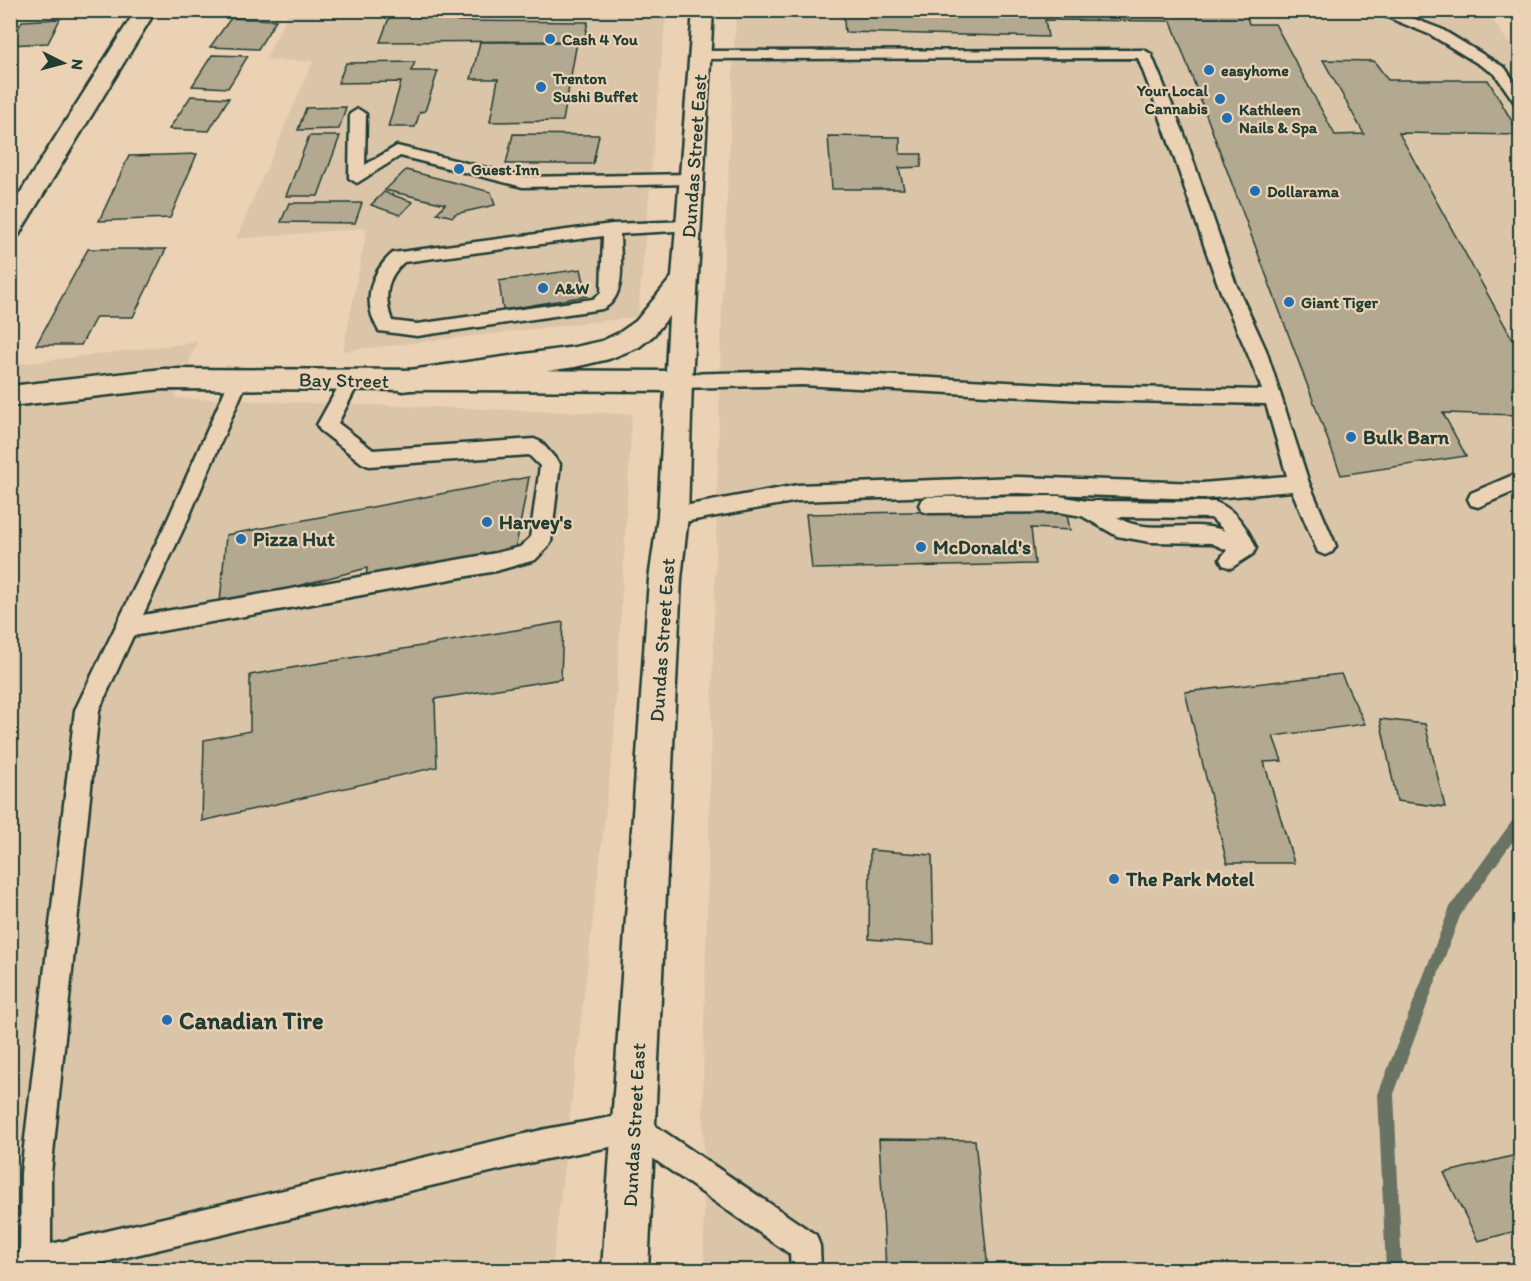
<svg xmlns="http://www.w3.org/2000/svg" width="1531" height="1281" font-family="Itim,sans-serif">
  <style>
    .built { fill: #dbc5a9 }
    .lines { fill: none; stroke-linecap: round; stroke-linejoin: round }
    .stream { fill: #697363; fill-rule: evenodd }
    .building { fill: #b3a890; stroke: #1f3d34; stroke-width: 1.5 }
    .lane-casing { stroke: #1f3d34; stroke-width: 5 }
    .secondary-casing { stroke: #1f3d34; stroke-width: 5 }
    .primary-casing { stroke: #1f3d34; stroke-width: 5 }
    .lane { fill: #ecd2b4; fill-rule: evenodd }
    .secondary { fill: #ecd2b4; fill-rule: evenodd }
    .primary { fill: #ecd2b4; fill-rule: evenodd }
    .poi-dot { fill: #1f6fb2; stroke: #ecd2b4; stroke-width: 2 }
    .labels { text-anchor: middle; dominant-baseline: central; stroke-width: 4.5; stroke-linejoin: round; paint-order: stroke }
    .far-poi-label { font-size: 16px; font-weight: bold; fill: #1f3d34; stroke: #ecd2b4; text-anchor: start }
    .street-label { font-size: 20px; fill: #1f3d34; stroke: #ecd2b4 }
    .poi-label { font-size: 20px; font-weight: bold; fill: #1f3d34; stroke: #ecd2b4; text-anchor: start }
    .near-poi-label { font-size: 24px; font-weight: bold; fill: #1f3d34; stroke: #ecd2b4; text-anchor: start }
  </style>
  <rect width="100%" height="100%" fill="#ecd2b4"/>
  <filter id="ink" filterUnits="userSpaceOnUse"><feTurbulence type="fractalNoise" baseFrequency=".0167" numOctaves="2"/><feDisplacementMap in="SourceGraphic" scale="12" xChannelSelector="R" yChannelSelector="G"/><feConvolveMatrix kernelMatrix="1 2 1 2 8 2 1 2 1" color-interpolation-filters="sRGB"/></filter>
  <g filter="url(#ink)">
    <g class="built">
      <path d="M289 11H666L638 317 343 351 367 228 236 239 313 61 265 60Z"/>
      <path d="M736 11H1487L1520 59V1270H704L703 1070 722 298Z"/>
      <path d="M197 342 175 398 632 414 614 739 552 1270H11L10 365Z"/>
    </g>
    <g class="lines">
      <path class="stream" d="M1520 815V831L1460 916 1394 1094 1402 1270H1386L1378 1094 1450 907 1515 817Z"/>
    </g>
    <g class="building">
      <path d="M392 10H460L457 21 588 22 584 41 380 42Z"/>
      <path d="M843 10H1245L1249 24H1275L1335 135 1364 134 1323 60 1374 61 1388 80H1488L1520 135 1399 133 1520 353V415L1443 413 1466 456 1341 475 1171 21 1045 20 1048 37 845 32Z"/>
      <path d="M231 18 276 20 258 49 210 47Z"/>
      <path d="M60 19 48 43 10 45 22 21Z"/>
      <path d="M480 42H577L563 121 490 122 498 79H471Z"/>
      <path d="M212 55 248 56 228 88 192 86Z"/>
      <path d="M415 62 411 71H438L425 111 420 112 415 127H388L401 82 338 83 346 63Z"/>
      <path d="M191 96 229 98 209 131 169 129Z"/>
      <path d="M346 107 339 129 298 130 306 108Z"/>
      <path d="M513 134 599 135 593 164H506Z"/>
      <path d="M309 136H340L318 196H286Z"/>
      <path d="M828 136 900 137V154H922L921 167 899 168 904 189H832Z"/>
      <path d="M197 154 170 218 99 221 129 156Z"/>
      <path d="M406 170 491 192 495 205 455 214 453 217 437 213 445 204 385 190Z"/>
      <path d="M384 192 413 202 400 215 371 205Z"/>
      <path d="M289 203H362L355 223 281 222Z"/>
      <path d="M88 249H166L133 317H96L81 345H36Z"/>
      <path d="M581 269 587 296 503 310 499 281Z"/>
      <path d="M529 477 515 551 366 582 367 568 263 595 220 603 226 535Z"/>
      <path d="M1066 509 1070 530 1031 528 1035 564 812 569 806 514Z"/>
      <path d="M563 622 561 679 435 699 437 767 202 821 204 740 250 731V675Z"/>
      <path d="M1341 674 1365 724 1273 736 1282 761 1264 762 1294 863H1227L1185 692Z"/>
      <path d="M1380 719 1425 724 1445 807 1397 801Z"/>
      <path d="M870 850 932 855 934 944 869 939Z"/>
      <path d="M879 1139 975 1140 988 1270H886Z"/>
      <path d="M1520 1154V1230L1478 1241 1444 1173Z"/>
    </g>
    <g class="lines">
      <defs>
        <g id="lane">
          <path d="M1370 10H1391L1441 29 1505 68 1520 90V104L1515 103 1495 74 1431 35Z"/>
          <path d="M1144 50 1151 54 1184 134 1235 282 1266 350 1309 483 1336 546 1332 552 1325 555 1318 552 1292 491 1202 499 1018 493 798 501 673 524 666 522 663 516 666 510 673 508 798 485 1018 477 1202 483 1287 476 1266 404 1083 400 802 385 678 388 671 386 669 381 671 376 678 374 802 371 1083 386 1262 390C1249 352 1230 317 1216 279 1190 206 1167 131 1138 58L702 59 695 55 702 51Z"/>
          <path d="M358 109 366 114 365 165 397 146 523 177 693 174 701 179 693 184 523 187 400 156 357 183 349 178 350 114Z"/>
          <path d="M688 221 694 222 696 226 694 230 620 234C620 258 628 298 602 309L417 336 379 331C362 303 369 274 393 253L612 224ZM603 236 601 293 593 299 417 324 392 321C384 298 385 279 404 262Z"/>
          <path d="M239 372 246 374 248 379 188 519 143 615 496 553 520 547 530 538 540 466 529 455 369 466 362 463 320 430 317 425 342 380 344 375H358L360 380 338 423 373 450 534 439 541 442 560 464 551 542 547 548 535 560 496 571 133 636 99 710 51 1173V1244L546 1129 634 1113 644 1118 816 1235 820 1246 821 1270H791L790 1254 631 1143 546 1159 71 1270H10V1256L20 1253 21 1173 75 710 168 519 230 379 232 374Z"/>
          <path d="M1520 472V489L1478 507 1471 505 1468 499 1471 493Z"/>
          <path d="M1059 496 1087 501 1215 502C1236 509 1248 529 1256 548L1253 554 1231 568 1223 565 1220 559 1227 550 1211 543 1150 542 1117 536 1082 516 1059 512 929 513 922 511 919 505 922 499 929 497ZM1117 517 1211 518 1225 531C1192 518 1148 537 1117 517Z"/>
        </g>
        <g id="secondary">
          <path d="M136 10H156L22 229 19 235 10 237V209Z"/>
          <path d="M163 369 678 371 688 374 692 381 688 388 678 391 163 389 10 406V386Z"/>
        </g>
        <path id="primary" d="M693 10H713L692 381 688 516 681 579 648 1270H602L649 579 658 516 669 316 654 335 639 347 609 359 575 367 403 391 393 388 389 381 393 374 403 371 575 347 602 341 619 333 636 321 672 277Z"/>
      </defs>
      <use href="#lane" class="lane-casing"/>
      <use href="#secondary" class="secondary-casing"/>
      <use href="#primary" class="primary-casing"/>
      <use href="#lane" class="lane"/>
      <use href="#secondary" class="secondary"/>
      <use href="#primary" class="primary"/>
    </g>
  </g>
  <g class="poi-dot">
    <circle cx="550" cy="39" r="6"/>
    <circle cx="1209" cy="70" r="6"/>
    <circle cx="541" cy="87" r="6"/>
    <circle cx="1220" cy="99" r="6"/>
    <circle cx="1227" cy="118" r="6"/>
    <circle cx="459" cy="169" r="6"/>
    <circle cx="1255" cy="191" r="6"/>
    <circle cx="543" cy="288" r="6"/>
    <circle cx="1289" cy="302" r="6"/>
    <circle cx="1351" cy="437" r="6"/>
    <circle cx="487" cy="522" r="6"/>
    <circle cx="241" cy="539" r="6"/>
    <circle cx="921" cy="547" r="6"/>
    <circle cx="1114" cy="879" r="6"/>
    <circle cx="167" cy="1020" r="6"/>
  </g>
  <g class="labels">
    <g class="far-poi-label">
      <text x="562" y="39">Cash 4 You</text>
      <text x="1221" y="70">easyhome</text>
      <text x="553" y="78">Trenton<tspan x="553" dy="18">Sushi Buffet</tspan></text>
      <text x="1208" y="90" text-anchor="end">Your Local<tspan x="1208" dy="18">Cannabis</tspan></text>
      <text x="1239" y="109">Kathleen<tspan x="1239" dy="18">Nails &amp; Spa</tspan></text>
      <text x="471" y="169">Guest Inn</text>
      <text x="1267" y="191">Dollarama</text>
      <text x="555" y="288">A&amp;W</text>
      <text x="1301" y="302">Giant Tiger</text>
    </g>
    <g class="street-label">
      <text transform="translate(694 156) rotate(-86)">Dundas Street East</text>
      <text transform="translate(344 380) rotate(1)">Bay Street</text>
      <text transform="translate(662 640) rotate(-86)">Dundas Street East</text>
      <text transform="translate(634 1125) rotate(-87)">Dundas Street East</text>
    </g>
    <g class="poi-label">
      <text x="1363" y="437">Bulk Barn</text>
      <text x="499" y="522">Harvey's</text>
      <text x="253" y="539">Pizza Hut</text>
      <text x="933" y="547">McDonald's</text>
      <text x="1126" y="879">The Park Motel</text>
    </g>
    <g class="near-poi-label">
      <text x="179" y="1020">Canadian Tire</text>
    </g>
  </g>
  <rect width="1531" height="1281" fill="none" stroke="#ecd2b4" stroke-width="36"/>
  <rect x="18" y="18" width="1495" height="1245" fill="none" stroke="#1f3d34" stroke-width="2" filter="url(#ink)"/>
  <g transform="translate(63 63) rotate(96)" stroke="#ecd2b4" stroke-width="4.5" paint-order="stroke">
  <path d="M0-4.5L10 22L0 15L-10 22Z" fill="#1f3d34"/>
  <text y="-9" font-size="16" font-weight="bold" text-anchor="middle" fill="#1f3d34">N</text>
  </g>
</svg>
